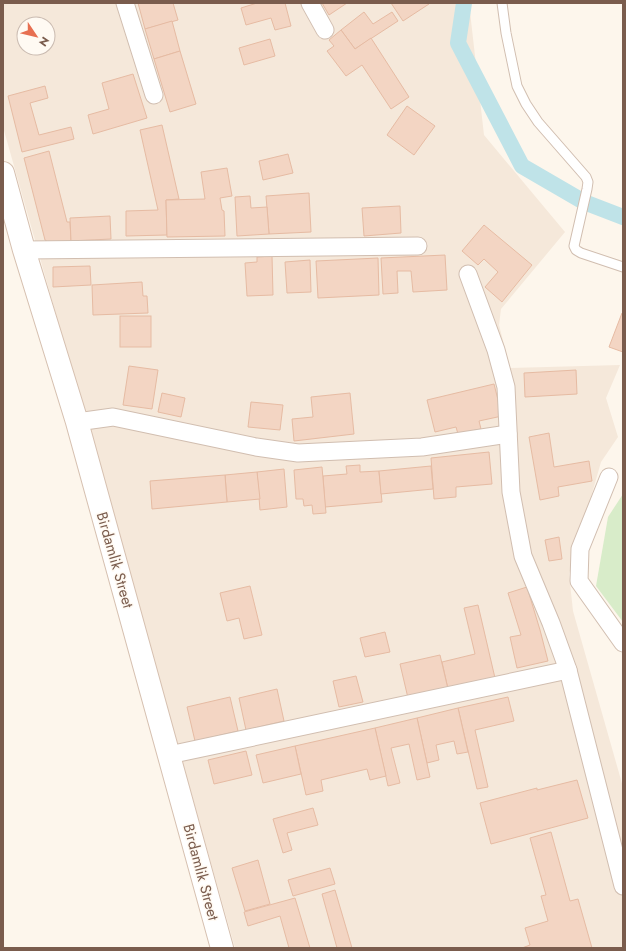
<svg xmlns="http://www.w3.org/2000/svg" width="626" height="951" font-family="Jost,sans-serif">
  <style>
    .residential { fill: #f5e8da; fill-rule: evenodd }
    .green { fill: #d8ecc9 }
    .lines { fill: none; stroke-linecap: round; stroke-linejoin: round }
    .canal { stroke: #bfe3e8; stroke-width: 16 }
    .building { fill: #f3d5c3; stroke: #e6bba3 }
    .lane-casing { stroke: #d1beb0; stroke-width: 11 }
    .street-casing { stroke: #d1beb0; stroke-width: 19 }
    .secondary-casing { stroke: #d6c0b0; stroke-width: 24 }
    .lane { stroke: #fff; stroke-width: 9 }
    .street { stroke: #fff; stroke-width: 17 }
    .secondary { stroke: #fff; stroke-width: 22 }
    .labels { text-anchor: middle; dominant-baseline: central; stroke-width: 3; stroke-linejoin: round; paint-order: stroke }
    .street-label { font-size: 15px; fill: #7a5c4d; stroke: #fffaf3 }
  </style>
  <rect width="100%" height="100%" fill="#fdf6ec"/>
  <path class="residential" d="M3 3H469L484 135 565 232 501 309 499 325 510 368 620 365 606 398 618 437 601 462 569 574 573 611 623 787V948H235L3 127ZM24 24H48V48H24Z"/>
  <path class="green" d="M623 494V622L596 586 608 517Z"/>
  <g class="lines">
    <path class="canal" d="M464 3 458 43 522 166 584 202 623 217"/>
  </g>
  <g class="building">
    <path d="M138 3H173L178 20 145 29Z"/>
    <path d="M257 3H285L291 26 275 30 271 18 246 25 241 8Z"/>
    <path d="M322 3H347L329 15Z"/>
    <path d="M391 3H428L429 4 403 21Z"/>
    <path d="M364 12 373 24 392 12 398 21 355 49 341 30Z"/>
    <path d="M172 21 180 51 154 59 145 29Z"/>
    <path d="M341 30 355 49 371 38 409 97 391 109 362 65 346 76 327 51 334 46 329 40Z"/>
    <path d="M270 39 275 56 244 65 239 48Z"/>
    <path d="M180 51 196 104 170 112 154 59Z"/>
    <path d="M133 74 147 118 93 134 88 115 109 109 102 83Z"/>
    <path d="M45 86 48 98 30 103 39 135 71 127 74 139 22 152 8 96Z"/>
    <path d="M407 106 435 126 414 155 387 135Z"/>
    <path d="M162 125 179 199 166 200 167 235 126 236V211L158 210 140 130Z"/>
    <path d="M49 151 67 222H70L71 241 48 242 45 240 24 158Z"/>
    <path d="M288 154 293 173 263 180 259 161Z"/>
    <path d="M227 168 232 196 220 198 222 210 224 211 225 236 167 237 166 200 205 199 201 172Z"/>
    <path d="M309 193 311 232 269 234 266 196Z"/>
    <path d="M250 196 251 208 267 207 269 234 237 236 235 197Z"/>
    <path d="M400 206 401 233 364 236 362 208Z"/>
    <path d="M110 216 111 239 71 241 70 218Z"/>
    <path d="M484 225 532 265 502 302 485 287 498 272 484 259 478 265 462 251Z"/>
    <path d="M445 255 447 290 413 292 411 271H397L398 293 383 294 381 258Z"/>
    <path d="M272 256 273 295 247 296 245 263 257 262V257Z"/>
    <path d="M378 258 379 295 318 298 316 261Z"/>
    <path d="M310 260 311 292 287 293 285 262Z"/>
    <path d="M90 266 91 285 53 287V267Z"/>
    <path d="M142 282 143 296H147L148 313 93 315 92 285Z"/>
    <path d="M622 313 623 314V352L609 347Z"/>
    <rect x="120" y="316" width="31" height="31"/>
    <path d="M129 366 158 370 152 409 123 405Z"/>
    <path d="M576 370 577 394 525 397 524 373Z"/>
    <path d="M494 384 502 416 479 421 481 429 458 434 456 427 435 432 427 400Z"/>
    <path d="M162 393 185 398 181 417 158 412Z"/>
    <path d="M350 393 354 434 294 441 292 419 313 417 311 397Z"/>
    <path d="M251 402 283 405 280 430 248 427Z"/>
    <path d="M549 433 554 467 589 461 592 481 558 487 559 496 540 500 529 437Z"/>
    <path d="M489 452 492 484 456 487V497L434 499 431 458Z"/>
    <path d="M360 465V472L379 471 382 502 325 507 323 476 347 474 346 466Z"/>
    <path d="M431 466 433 489 381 494 379 471Z"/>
    <path d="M322 467 326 513 313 514 312 505 304 506 303 499H296L294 470Z"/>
    <path d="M284 469 287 507 260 510 257 472Z"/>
    <path d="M257 472 260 499 227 502 225 475Z"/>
    <path d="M225 475 227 502 152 509 150 481Z"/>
    <path d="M559 537 562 559 549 561 545 540Z"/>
    <path d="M250 586 262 635 244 639 239 618 227 621 220 593Z"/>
    <path d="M527 587 540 630 548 661 517 668 510 637 521 635 508 593Z"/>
    <path d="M478 605 495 678 448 689 442 662 475 654 464 608Z"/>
    <path d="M385 632 390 652 365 657 360 638Z"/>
    <path d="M440 655 448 689 408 698 400 664Z"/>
    <path d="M356 676 363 702 339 707 333 681Z"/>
    <path d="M277 689 284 721 246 730 239 698Z"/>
    <path d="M230 697 238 731 195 741 187 707Z"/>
    <path d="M508 697 514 721 475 730 488 787 477 789 458 708Z"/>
    <path d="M458 708 468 752 457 754 454 741 436 745 439 760 427 763 417 718Z"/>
    <path d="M417 718 430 777 417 780 409 744 391 748 400 783 388 786 375 728Z"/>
    <path d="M375 728 386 776 370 780 367 769 321 780 323 791 306 795 295 746Z"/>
    <path d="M295 746 301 774 263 783 256 755Z"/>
    <path d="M246 751 252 775 214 784 208 760Z"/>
    <path d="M577 780 588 818 491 844 480 803 537 788V790Z"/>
    <path d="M313 808 318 825 287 833 292 850 283 853 273 819Z"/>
    <path d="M551 832 570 901 578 899 592 948H522L530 945 525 928 548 921 541 896 546 895 530 838Z"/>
    <path d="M258 860 270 904 245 911 232 868Z"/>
    <path d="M330 868 335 884 293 896 288 880Z"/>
    <path d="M335 890 352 948H337L322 894Z"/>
    <path d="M295 898 310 948H289L280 916 248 926 244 912Z"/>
  </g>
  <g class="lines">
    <defs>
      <path id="lane" d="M502 3 506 33 517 86 526 104 538 122 586 177 588 182 587 189 574 246 576 250 581 253 623 267"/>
      <g id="street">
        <path d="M125 3 154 95"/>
        <path d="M310 3 325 30"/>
        <path d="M24 250 418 246"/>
        <path d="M468 274 496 350 506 387 511 492 523 556 551 623 568 670"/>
        <path d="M77 422 113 417 256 447 298 453 422 447 508 434"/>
        <path d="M609 477 580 549 579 581 623 643"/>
        <path d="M169 755 568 670 623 886"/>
      </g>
      <path id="secondary" d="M3 173 24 250 77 422 222 948"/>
    </defs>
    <use href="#lane" class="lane-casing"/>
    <use href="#street" class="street-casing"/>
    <use href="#secondary" class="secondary-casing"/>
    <use href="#lane" class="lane"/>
    <use href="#street" class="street"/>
    <use href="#secondary" class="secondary"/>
  </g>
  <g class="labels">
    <g class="street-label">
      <text transform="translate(115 560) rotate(74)">Birdamlik Street</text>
      <text transform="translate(201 872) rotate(75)">Birdamlik Street</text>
    </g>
  </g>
  <rect width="626" height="951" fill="none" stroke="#7a5c4d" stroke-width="8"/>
  <g transform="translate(36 36) rotate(125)"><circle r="19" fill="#fffaf3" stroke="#cabbb1"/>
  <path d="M0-3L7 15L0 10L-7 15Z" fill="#e76f51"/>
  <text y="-6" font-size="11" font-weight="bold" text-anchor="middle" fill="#7a5c4d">N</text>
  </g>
</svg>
